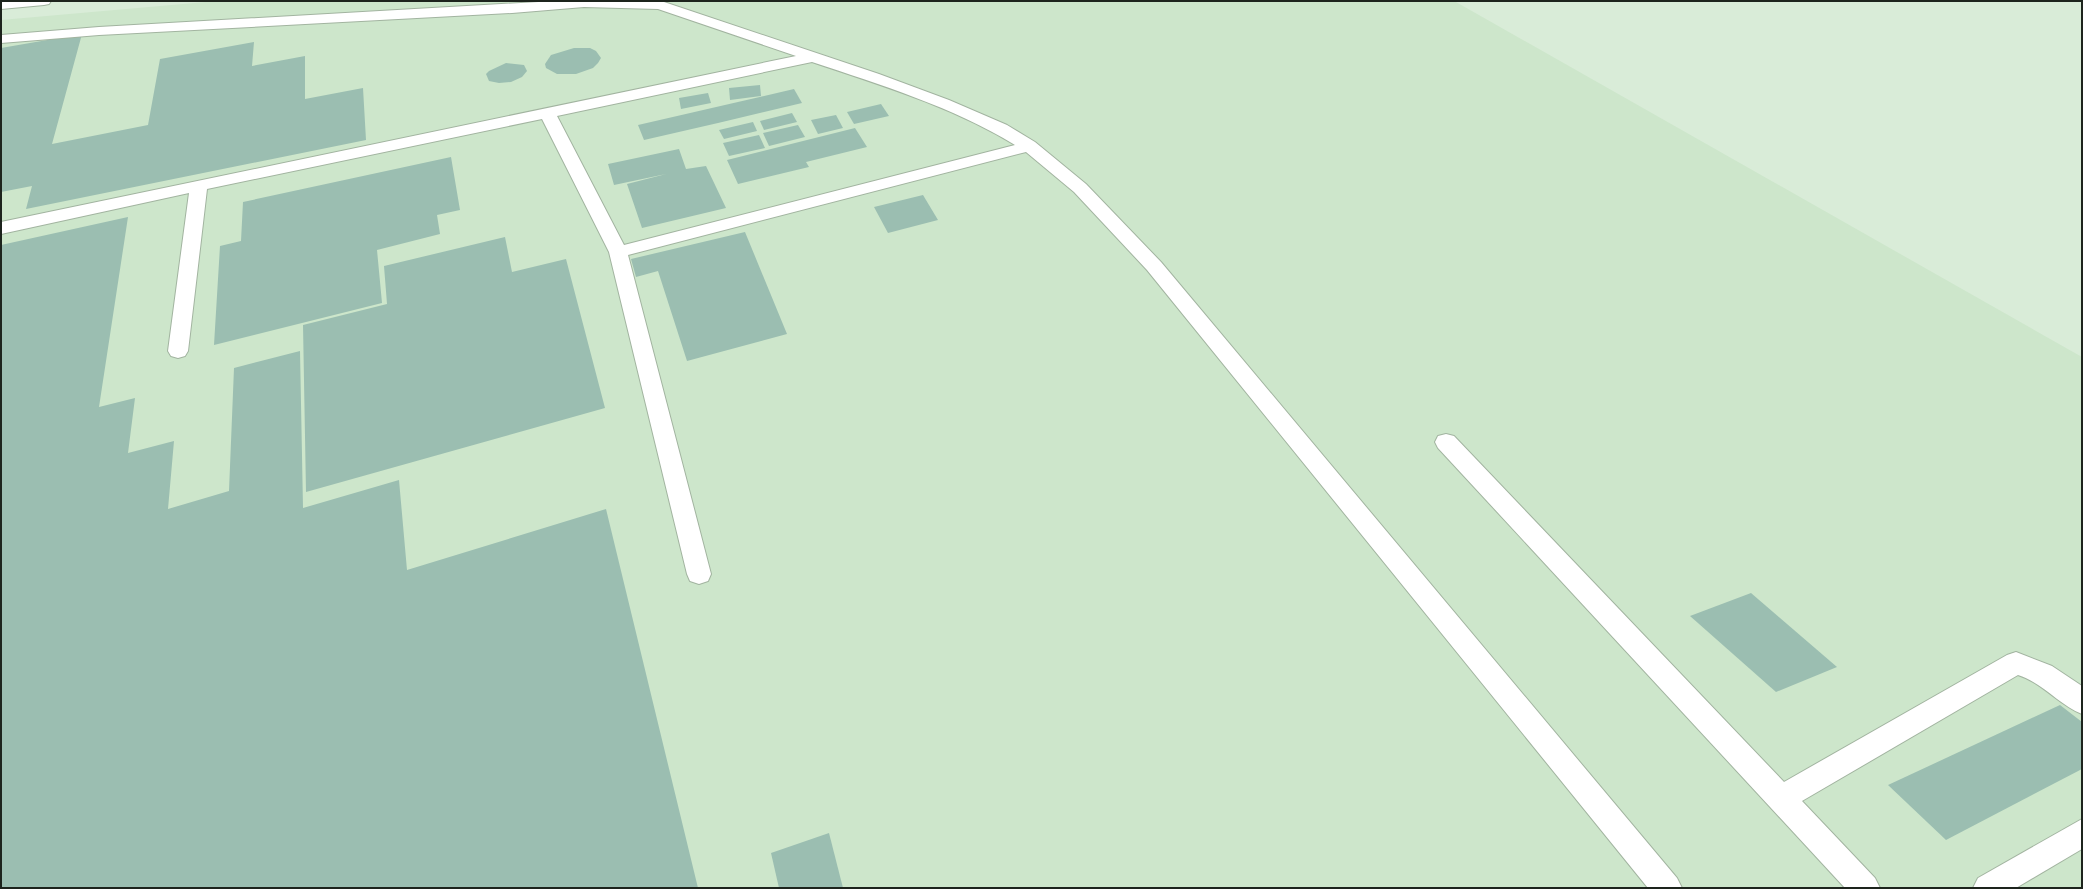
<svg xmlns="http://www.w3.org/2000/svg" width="2083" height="889" font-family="'IBM Plex Sans',sans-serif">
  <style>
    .built { fill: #cde6cb }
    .building { fill: #9bbeb1 }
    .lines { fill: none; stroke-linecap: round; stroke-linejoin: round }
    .lane-casing { stroke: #a2b4a0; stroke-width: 2 }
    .lane { fill: #fff; fill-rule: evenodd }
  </style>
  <rect width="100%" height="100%" fill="#d9ecd8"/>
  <path class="built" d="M217 1 1456 2 2082 357V888H1V20Z"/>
  <g class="building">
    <path d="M82 34 52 144 148 125 160 59 254 42 252 66 305 56V99L363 88 366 140 26 209 32 186 1 192V48Z"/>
    <path d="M574 48H590L596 51 601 58 598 63 593 68 576 74H557L546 68 545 64 551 55Z"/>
    <path d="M506 63 524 65 527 71 522 77 511 82 499 83 489 81 486 74 489 71Z"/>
    <path d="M760 85 761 96 730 100 729 88Z"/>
    <path d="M794 89 802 103 718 123 644 140 638 125Z"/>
    <path d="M708 93 711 103 681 109 679 98Z"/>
    <path d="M881 104 889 116 854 124 847 112Z"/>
    <path d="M792 113 797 122 764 130 760 121Z"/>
    <path d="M836 115 843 128 818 134 811 120Z"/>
    <path d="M753 122 757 131 724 139 719 130Z"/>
    <path d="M798 125 805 137 769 146 763 133Z"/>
    <path d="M855 128 867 147 806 162 809 167 738 184 727 160Z"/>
    <path d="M759 135 765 148 729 156 723 143Z"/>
    <path d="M679 149 686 169 706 166 726 208 642 228 627 184 666 174 614 185 608 164Z"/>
    <path d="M451 157 460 210 437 215 440 234 377 250 382 303 214 345 220 246 241 241 243 202Z"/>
    <path d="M923 195 938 220 888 233 874 207Z"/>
    <path d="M128 217 99 407 135 398 128 453 174 441 168 509 229 491 234 368 300 351 303 508 399 480 407 570 606 509 698 888H1V245Z"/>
    <path d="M745 232 787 334 687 361 658 271 636 277 631 259Z"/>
    <path d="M505 237 512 272 566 259 605 408 306 492 303 325 387 304 384 266Z"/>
    <path d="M1751 593 1837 667 1776 692 1690 616Z"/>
    <path d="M2060 705 2082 722V769L1946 840 1888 785Z"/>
    <path d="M829 833 843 888H779L771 853Z"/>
  </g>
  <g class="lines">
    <defs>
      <g id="lane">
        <path d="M1 1H51L49 4 44 5 1 9Z"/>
        <path d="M556 1 664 2 879 74 949 100 1007 125 1035 142 1086 184 1161 262 1677 878 1682 888H1648L1147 270 1074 192 1026 152 628 255 711 574 708 581 699 584 690 581 687 574 609 252 542 119 207 189 188 351 185 356 178 358 171 356 168 351 189 193 1 234V222L796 56 658 9 584 7 512 13 99 35 1 43V35L99 27ZM812 62C881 85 953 107 1015 145L624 245 557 116Z"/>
        <path d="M1446 434 1454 436 1784 782 2007 655 2016 652 2052 666 2082 686V714C2059 705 2043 683 2018 675L1802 801 1875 878 1880 888H1845L1438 448 1435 442 1438 436Z"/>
        <path d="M2082 819V849L2016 888H1973L1978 878Z"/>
      </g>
    </defs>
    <use href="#lane" class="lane-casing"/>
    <use href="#lane" class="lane"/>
  </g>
  <rect width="2083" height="889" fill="none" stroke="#1d241d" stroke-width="4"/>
</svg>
